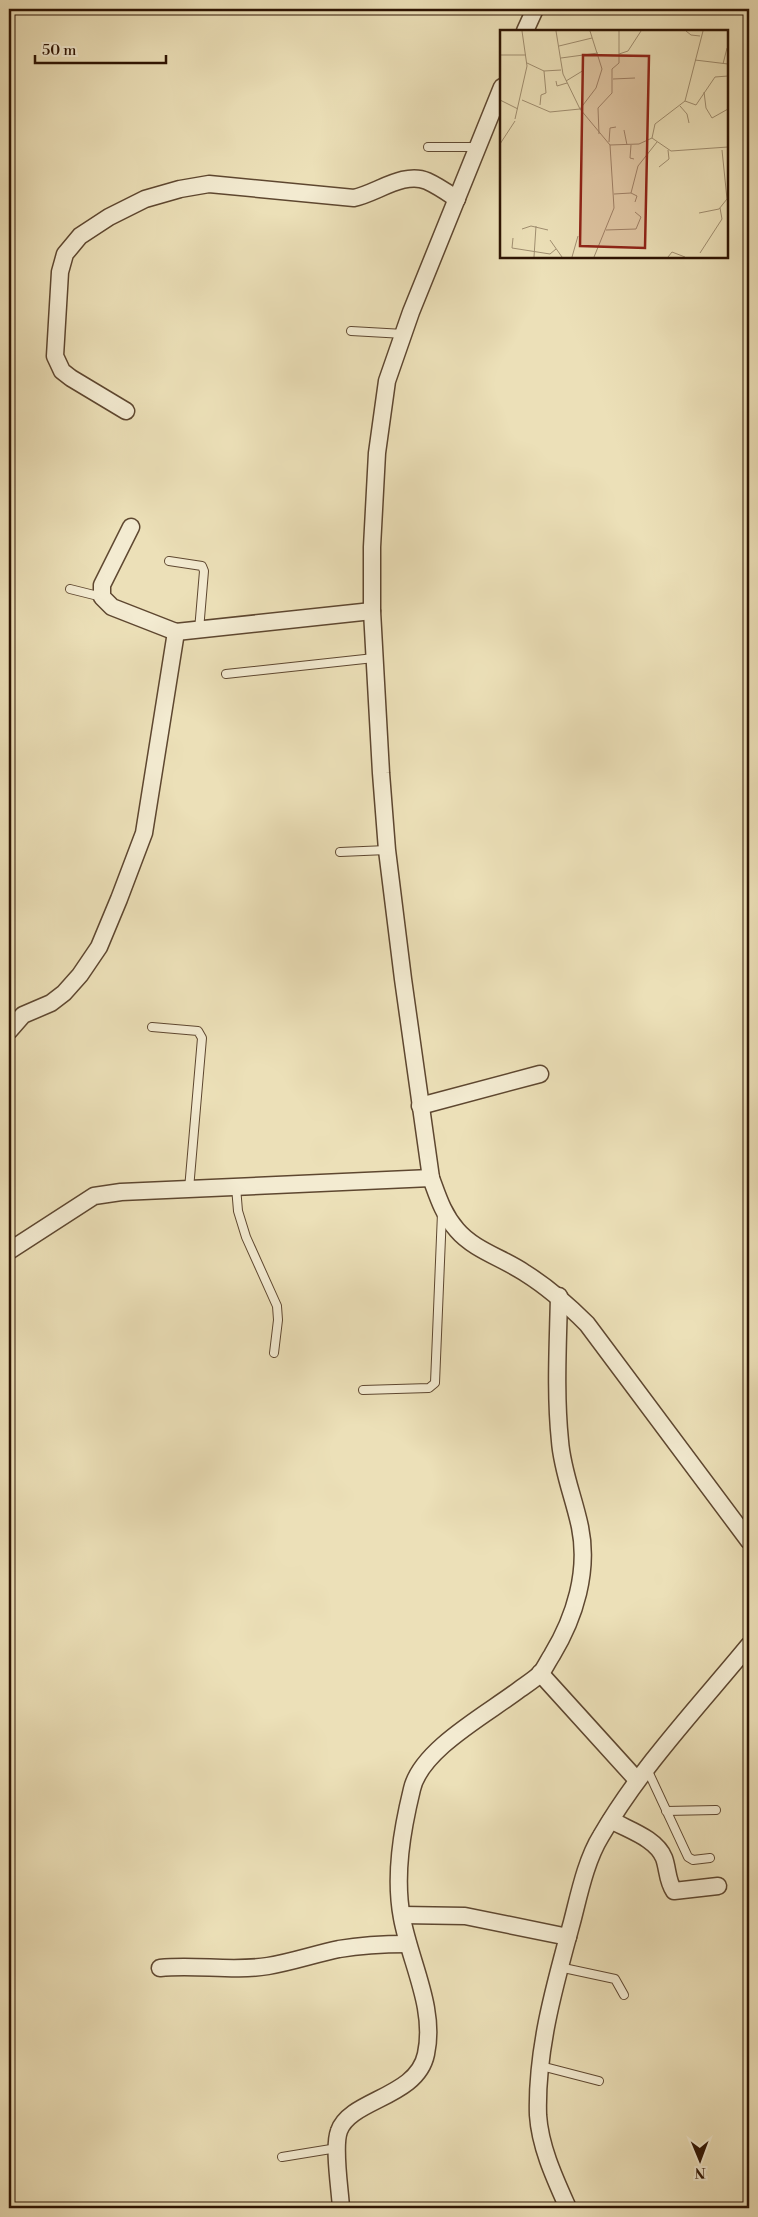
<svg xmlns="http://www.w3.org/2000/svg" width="758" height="2217" font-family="'Libre Bodoni',serif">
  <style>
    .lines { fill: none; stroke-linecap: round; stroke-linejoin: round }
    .lane-casing { stroke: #5e4730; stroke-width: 10 }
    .street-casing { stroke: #5e4730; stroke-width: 19 }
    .lane { stroke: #f3ebd1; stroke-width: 8 }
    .street { stroke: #f3ebd1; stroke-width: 16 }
    .inset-road { fill: none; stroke: #a08e70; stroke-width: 1 }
    .view { fill: #8f2418; fill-opacity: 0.15; stroke: #8f2418; stroke-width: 2.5 }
    .inset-edge { fill: none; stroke: #2e1403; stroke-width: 2.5 }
  </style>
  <rect width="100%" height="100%" fill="#ece0b8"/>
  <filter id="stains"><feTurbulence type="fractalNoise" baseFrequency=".004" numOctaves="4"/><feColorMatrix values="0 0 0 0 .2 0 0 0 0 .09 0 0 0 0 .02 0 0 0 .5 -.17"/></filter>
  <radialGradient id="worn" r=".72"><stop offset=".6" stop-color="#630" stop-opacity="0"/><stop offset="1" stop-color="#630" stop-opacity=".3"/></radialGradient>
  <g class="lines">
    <defs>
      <g id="lane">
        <path d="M428 147H478"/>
        <path d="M351 331 404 334"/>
        <path d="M169 561 202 566 204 571 199 630"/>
        <path d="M70 589 102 597"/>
        <path d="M226 674 374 658"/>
        <path d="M340 852 387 850"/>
        <path d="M152 1027 198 1031 202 1038 189 1189"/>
        <path d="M236 1187 238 1211 246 1237 277 1306 278 1320 274 1353"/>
        <path d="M363 1390 429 1388 435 1383 442 1213"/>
        <path d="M647 1769 688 1857 693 1860 710 1858"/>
        <path d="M666 1811 716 1810"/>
        <path d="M559 1967 615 1979 624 1995"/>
        <path d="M541 2066 599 2081"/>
        <path d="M282 2157 337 2148"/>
      </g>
      <g id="street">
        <path d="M525 31 535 9"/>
        <path d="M502 87 411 312 387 381 377 453 372 547V611L381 773 387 850 403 979 431 1178C438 1197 443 1214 457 1230 474 1250 503 1258 525 1273 549 1288 568 1305 587 1324L749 1541"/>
        <path d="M126 411 71 378 62 371 55 356 60 272 65 254 80 236 109 217 145 199 180 189 209 184 354 198C377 193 404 171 427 181 438 186 448 193 457 199"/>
        <path d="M131 527 102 585V597L112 607 176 632 372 611"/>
        <path d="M9 1031 23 1015 51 1003 64 993 80 975 99 947 119 899 144 833 176 632"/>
        <path d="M420 1106 540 1074"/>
        <path d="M9 1251 94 1196 121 1192 431 1178"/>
        <path d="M540 1673 637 1780"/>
        <path d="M611 1820C628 1830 656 1838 664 1858 668 1869 667 1881 674 1891L718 1886"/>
        <path d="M402 1915 465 1916 568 1937"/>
        <path d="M160 1968C196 1964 232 1972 268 1966 292 1962 315 1954 339 1949 362 1945 385 1944 408 1944"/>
        <path d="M341 2208C340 2189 333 2147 339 2131 350 2099 417 2098 426 2054 436 2008 410 1962 402 1918 394 1876 402 1830 412 1789 421 1749 489 1713 520 1689 527 1684 535 1679 541 1673 545 1668 548 1661 552 1655 575 1617 589 1571 580 1527 574 1498 562 1470 560 1441 555 1393 558 1344 559 1296"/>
        <path d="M568 2208C555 2179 540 2147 538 2115 536 2050 555 1984 572 1922 579 1895 586 1860 601 1836 641 1767 698 1707 749 1645"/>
      </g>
    </defs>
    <use href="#lane" class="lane-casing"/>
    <use href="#street" class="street-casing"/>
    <use href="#lane" class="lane"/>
    <use href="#street" class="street"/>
  </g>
  <g transform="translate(500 30)">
    <rect width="228" height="228" fill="#ece0b8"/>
    <path class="inset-road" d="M56 1 63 44 80 79 110 115 114 178 94 227M186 1 191 5 200 6M59 16 92 8M119 24 128 21 141 1M0 25H26M61 28 98 23M195 30 228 34M27 33 44 41 61 40M223 34 227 18M113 49 135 48M56 51 57 56 67 53M66 51 84 40M204 62 206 78 212 88 228 79M0 70 18 79M22 70 50 82 80 79 96 58 102 39 90 1M185 71 196 75 215 47 228 46M40 75 41 65 46 63 44 41M180 76 187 84 189 93M15 89 27 36 22 1M124 100 127 115M99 104 98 78 112 63V39L119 33V1M152 108 155 94 185 71 203 1M109 112 110 98 116 97M0 114 15 91M110 115 139 114 152 108 171 121 228 117M131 115 130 128 134 129M159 137 169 129 168 120M131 163 138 136 157 112M114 164 131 163 137 166 135 172M199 183 219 179 227 169 222 120M22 199 31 196 48 200M106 200 136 199 141 187 135 182M13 208 12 218 50 224 56 219M50 210 62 227M200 223 222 189 220 178M34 227 36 196M72 227 78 206M168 227 172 222 185 227"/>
    <path class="view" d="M83 25 149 26 145 218 80 216Z"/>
    <rect width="228" height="228" class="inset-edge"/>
  </g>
  <rect width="758" height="2217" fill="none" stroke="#ece0b8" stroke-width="30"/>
  <rect x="10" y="10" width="738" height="2197" fill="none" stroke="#2e1403" stroke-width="2.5"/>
  <rect x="15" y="15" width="728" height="2187" fill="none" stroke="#2e1403"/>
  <g transform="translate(700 2160) rotate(179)" stroke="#f3ebd1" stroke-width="4" paint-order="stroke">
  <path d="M0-4L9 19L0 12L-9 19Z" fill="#2e1403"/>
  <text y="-8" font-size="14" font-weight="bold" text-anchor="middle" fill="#2e1403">N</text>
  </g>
  <path d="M35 55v8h131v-8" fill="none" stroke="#2e1403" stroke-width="2.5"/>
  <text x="42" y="55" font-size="15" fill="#2e1403" stroke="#f3ebd1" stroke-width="4" paint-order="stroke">50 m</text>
  <rect width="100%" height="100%" filter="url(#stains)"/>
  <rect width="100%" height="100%" fill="url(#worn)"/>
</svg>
